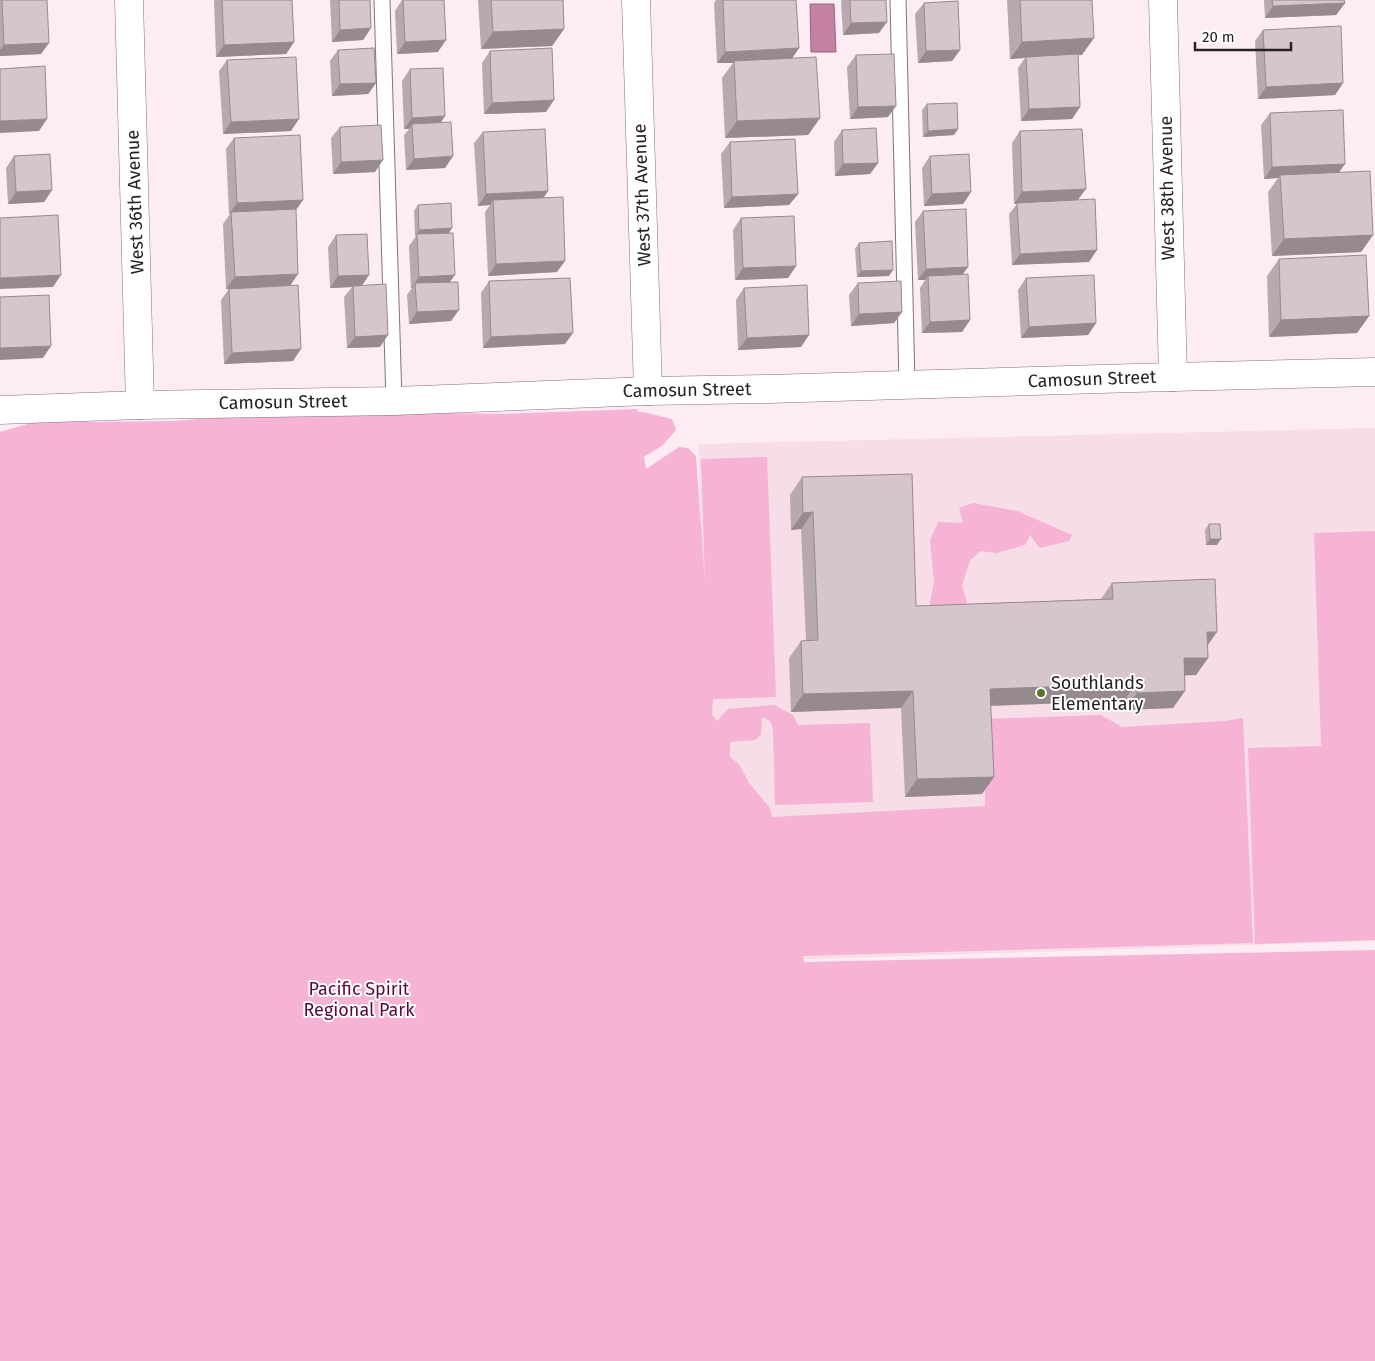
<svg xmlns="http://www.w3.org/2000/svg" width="1375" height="1361" font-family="'Fira Sans',sans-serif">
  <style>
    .built { fill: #f6dde8 }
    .green { fill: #f6b3d3 }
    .water { fill: #c482a2; stroke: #95657c }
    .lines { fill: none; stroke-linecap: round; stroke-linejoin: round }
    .service-casing { stroke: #827279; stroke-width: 17 }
    .minor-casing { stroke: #827279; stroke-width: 29 }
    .service { stroke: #fff; stroke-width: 15 }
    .minor { stroke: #fff; stroke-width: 28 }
    .wall { fill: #b8a9af }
    .shaded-wall { fill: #968a8f }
    .building { fill: #d6c5cc; stroke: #968a8f }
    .poi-dot { fill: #577429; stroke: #fff; stroke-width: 2 }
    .labels { text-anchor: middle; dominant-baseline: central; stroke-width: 4; stroke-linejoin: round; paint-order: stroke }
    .street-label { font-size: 18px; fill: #272123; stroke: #fff }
    .poi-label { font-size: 18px; fill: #272123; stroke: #fff; text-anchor: start }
    .park-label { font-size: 18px; fill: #5b0a3c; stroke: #fff }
  </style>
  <rect width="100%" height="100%" fill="#feecf4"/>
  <path class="built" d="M1375 428V941L717 962 698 444Z"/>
  <g class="green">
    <path d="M637 409 638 412H643L672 419 676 430 663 445 644 457 646 469 679 447 688 448 696 456 705 582 701 459 767 457 776 697 713 699 712 715 717 721 728 709 774 705 793 715 798 725 870 723 873 802 775 805 773 728 770 721 762 717 761 735 755 740 730 742V757L739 764 749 783 770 808 772 817 985 806V719L1101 715 1122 727 1225 721 1243 718 1253 943 803 956 804 962 1375 950V1361H0V432L55 416 91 422 173 421 306 411 502 414Z"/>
    <path d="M973 503 1017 511 1072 535 1069 541 1040 548 1030 535 1025 545 996 553 980 551 970 561 962 585 967 602 965 615H931L930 603 934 582 930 540 938 522 963 523 959 508Z"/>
    <path d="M1375 531V940L1255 944 1248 748 1321 746 1314 533Z"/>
  </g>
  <path class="water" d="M810 4H834L836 52H811Z"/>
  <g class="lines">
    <defs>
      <g id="service">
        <path d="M382 0 394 401"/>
        <path d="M898 0 907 384"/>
      </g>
      <g id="minor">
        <path d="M129 0 140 405"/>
        <path d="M636 0 648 391"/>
        <path d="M1163 0 1173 377"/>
        <path d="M0 410 140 405 394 401 648 391 769 389 1134 378 1375 372"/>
      </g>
    </defs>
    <use href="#service" class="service-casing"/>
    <use href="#minor" class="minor-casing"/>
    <use href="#service" class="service"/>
    <use href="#minor" class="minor"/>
  </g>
  <g class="wall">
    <path d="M0 0H47L41 54 0 56Z"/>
    <path d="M214 0H292L294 42 286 54 216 57Z"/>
    <path d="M330 0H370L371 28 363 40 332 42Z"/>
    <path d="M402 0H444L438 52 397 54 395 11Z"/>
    <path d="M478 0H563L564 29 552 46 481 49Z"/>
    <path d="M716 0H796L799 48 792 58 820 118 808 135 725 138 722 78 733 63H717L714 3Z"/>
    <path d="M842 0H886L879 33 843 35 841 1Z"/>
    <path d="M1007 0H1092L1082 55H1078L1080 107 1072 119 1021 121 1018 68 1025 58 1010 59Z"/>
    <path d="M1264 0H1344L1345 3 1336 15 1265 18Z"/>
    <path d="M924 3 960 50 952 61 918 63 915 14Z"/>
    <path d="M1263 30 1343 83 1335 95 1258 99 1255 41Z"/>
    <path d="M338 50 376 83 368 94 332 96 330 61Z"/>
    <path d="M490 51 546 112 484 114 482 63Z"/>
    <path d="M856 55 888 117 850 119 847 67Z"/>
    <path d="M227 60 291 131 223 134 219 71Z"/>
    <path d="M410 69 445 116 441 122 453 156 445 168 406 170 404 135 409 129H404L402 81Z"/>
    <path d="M927 104 958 129 954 135 923 137 922 110Z"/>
    <path d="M1270 113 1345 164 1339 172 1373 235 1361 252 1272 256 1268 192 1278 178 1264 179 1261 125Z"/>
    <path d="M340 127 375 172 333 174 331 138Z"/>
    <path d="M842 130 878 163 870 174 835 176 834 142Z"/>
    <path d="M1020 131 1078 200 1089 262 1012 265 1009 214 1017 204H1014L1012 143Z"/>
    <path d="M483 132 548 191 543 198 557 272 488 276 485 212 490 205 478 206 474 143Z"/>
    <path d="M234 138 303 200 296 210 290 286 293 361 224 364 221 300 229 289H226L223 224 230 214H229L226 149Z"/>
    <path d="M730 142 798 194 789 205 724 208 721 154Z"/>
    <path d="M14 156 52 190 44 202 8 204 6 168Z"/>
    <path d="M930 156 971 192 963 204 924 206 922 168Z"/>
    <path d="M418 205 452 228 449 233 451 321 409 324 407 295 412 288H411L409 246 416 236H415L414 211Z"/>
    <path d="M923 211 963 274 970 320 962 332 922 333 920 288 925 280H918L915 222Z"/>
    <path d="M741 218 796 266 788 278 735 280 733 230Z"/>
    <path d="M336 235 362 285 380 347 347 348 344 297 352 287 330 288 328 247Z"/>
    <path d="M859 243 889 276 857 277 855 249Z"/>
    <path d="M1279 259 1369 316 1357 333 1269 337 1267 276Z"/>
    <path d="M1026 278 1096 323 1088 335 1021 338 1018 290Z"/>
    <path d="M489 281 565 344 483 348 481 293Z"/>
    <path d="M858 283 902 312 894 323 851 326 849 295Z"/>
    <path d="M744 288 801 347 738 350 736 300Z"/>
    <path d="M802 477 916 606 1101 599 1112 583 1207 646 1208 658 1196 675H1184L1173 708 1125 710 1124 701 991 706 982 794 905 797 901 708 791 712 789 658 801 641 806 640 801 529 791 530 790 495Z"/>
    <path d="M1209 524 1217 545H1206L1205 530Z"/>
  </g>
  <g class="shaded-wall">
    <path d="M1345 3 1336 15 1265 18 1273 6Z"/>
    <path d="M887 22 879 33 843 35 851 23Z"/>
    <path d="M371 28 363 40 332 42 340 30Z"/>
    <path d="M564 29 552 46 481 49 493 32Z"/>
    <path d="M1094 38 1082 55 1026 58V57L1025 58 1010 59 1022 42Z"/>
    <path d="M446 40 438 52 397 54 405 42Z"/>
    <path d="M294 42 286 54 216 57 224 45Z"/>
    <path d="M49 43 41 54 0 56V50L4 45Z"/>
    <path d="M799 48 791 60 734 61 733 63H717L725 52Z"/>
    <path d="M960 50 952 61 918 63 926 51Z"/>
    <path d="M376 83 368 94 332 96 340 84Z"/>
    <path d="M1343 83 1335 95 1258 99 1266 87Z"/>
    <path d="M554 100 546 112 484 114 492 103Z"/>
    <path d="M896 106 888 117 850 119 858 107Z"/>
    <path d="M1080 107 1072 119 1021 121 1029 109Z"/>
    <path d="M445 116 437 128 412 124 409 129H404L412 118Z"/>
    <path d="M820 118 808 135 725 138 737 121Z"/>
    <path d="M47 119 39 131 0 133V121Z"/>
    <path d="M299 119 291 131 223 134 231 122Z"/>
    <path d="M958 129 954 135 923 137 928 131Z"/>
    <path d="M453 156 445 168 406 170 414 159Z"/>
    <path d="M383 160 375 172 333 174 341 162Z"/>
    <path d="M878 163 870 174 835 176 843 164Z"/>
    <path d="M1345 164 1337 175H1280L1278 178 1264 179 1272 167Z"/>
    <path d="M1086 189 1077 201 1014 204 1022 192Z"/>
    <path d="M52 190 44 202 8 204 16 192Z"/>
    <path d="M548 191 540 203 493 200 490 205 478 206 486 194Z"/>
    <path d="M971 192 963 204 924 206 932 194Z"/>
    <path d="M798 194 789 205 724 208 732 197Z"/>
    <path d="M303 200 295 211 231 212 229 214 237 203Z"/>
    <path d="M452 228 448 234H417L415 236 419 230Z"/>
    <path d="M1373 235 1361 252 1272 256 1284 239Z"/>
    <path d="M1097 250 1089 262 1012 265 1020 254Z"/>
    <path d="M565 261 557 272 488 276 496 264Z"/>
    <path d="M796 266 788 278 735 280 743 268Z"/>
    <path d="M968 267 960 278 928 276 925 280H918L926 269Z"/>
    <path d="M893 270 889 276 857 277 861 271Z"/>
    <path d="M298 274 290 286 226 289 235 277Z"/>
    <path d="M61 275 53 287 0 289V278Z"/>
    <path d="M369 275 361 287 353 286 352 287 330 288 338 276Z"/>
    <path d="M455 275 447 286 415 283 412 288H411L419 277Z"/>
    <path d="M459 310 451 321 409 324 417 312Z"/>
    <path d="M902 312 894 323 851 326 859 314Z"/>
    <path d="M1369 316 1357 333 1269 337 1281 320Z"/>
    <path d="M970 320 962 332 922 333 930 322Z"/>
    <path d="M1096 323 1088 335 1021 338 1029 327Z"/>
    <path d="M573 333 565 344 483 348 491 337Z"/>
    <path d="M388 335 380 347 347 348 355 337Z"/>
    <path d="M809 335 801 347 738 350 747 338Z"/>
    <path d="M51 346 43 358 0 360V348Z"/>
    <path d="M301 349 293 361 224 364 232 353Z"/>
    <path d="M813 512 801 529 791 530 803 513Z"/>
    <path d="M1210 539H1221L1217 545H1206Z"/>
    <path d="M1207 632H1217L1205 649Z"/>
    <path d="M1184 658H1208L1196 675 1172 676Z"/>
    <path d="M1136 684 1124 701 978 706 990 689Z"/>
    <path d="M913 691 901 708 791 712 803 694Z"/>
    <path d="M1185 691 1173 708 1125 710 1137 693Z"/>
    <path d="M994 777 982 794 905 797 917 779Z"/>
  </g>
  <g class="building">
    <path d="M2 0H47L49 43 4 45Z"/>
    <path d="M222 0H292L294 42 224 45Z"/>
    <path d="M339 0H370L371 28 340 30Z"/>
    <path d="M403 0H444L446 40 405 42Z"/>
    <path d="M491 0H563L564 29 493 32Z"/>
    <path d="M723 0H796L799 48 725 52Z"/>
    <path d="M850 0H886L887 22 851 23Z"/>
    <path d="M1020 0H1092L1094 38 1022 42Z"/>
    <path d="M1272 0H1344L1345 3 1273 6Z"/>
    <path d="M958 1 960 50 926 51 924 3Z"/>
    <path d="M1341 26 1343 83 1266 87 1263 30Z"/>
    <path d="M374 48 376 83 340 84 338 50Z"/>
    <path d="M552 48 554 100 492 103 490 51Z"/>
    <path d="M894 54 896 106 858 107 856 55Z"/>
    <path d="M1078 54 1080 107 1029 109 1026 57Z"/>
    <path d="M296 57 299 119 231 122 227 60Z"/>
    <path d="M816 57 820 118 737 121 734 61Z"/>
    <path d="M45 66 47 119 0 121V69Z"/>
    <path d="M443 68 445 116 412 118 410 69Z"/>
    <path d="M957 103 958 129 928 131 927 104Z"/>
    <path d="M1343 110 1345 164 1272 167 1270 113Z"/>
    <path d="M451 122 453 156 414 159 412 124Z"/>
    <path d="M381 125 383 160 341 162 340 127Z"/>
    <path d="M876 128 878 163 843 164 842 130Z"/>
    <path d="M545 129 548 191 486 194 483 132Z"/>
    <path d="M1082 129 1086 189 1022 192 1020 131Z"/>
    <path d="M300 135 303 200 237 203 234 138Z"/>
    <path d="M795 139 798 194 732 197 730 142Z"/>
    <path d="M50 154 52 190 16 192 14 156Z"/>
    <path d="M969 154 971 192 932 194 930 156Z"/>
    <path d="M1370 171 1373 235 1284 239 1280 175Z"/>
    <path d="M563 197 565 261 496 264 493 200Z"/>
    <path d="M1095 199 1097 250 1020 254 1017 203Z"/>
    <path d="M451 203 452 228 419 230 418 205Z"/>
    <path d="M296 209 298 274 235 277 231 212Z"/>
    <path d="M966 209 968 267 926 269 923 211Z"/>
    <path d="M58 215 61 275 0 278V218Z"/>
    <path d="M794 216 796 266 743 268 741 218Z"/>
    <path d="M453 233 455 275 419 277 417 234Z"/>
    <path d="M367 234 369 275 338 276 336 235Z"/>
    <path d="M892 241 893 270 861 271 859 243Z"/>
    <path d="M1366 255 1369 316 1281 320 1279 259Z"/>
    <path d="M968 274 970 320 930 322 928 276Z"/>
    <path d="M1094 275 1096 323 1029 327 1026 278Z"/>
    <path d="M570 278 573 333 491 337 489 281Z"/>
    <path d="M901 281 902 312 859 314 858 283Z"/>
    <path d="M458 282 459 310 417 312 415 283Z"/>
    <path d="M386 284 388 335 355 337 353 286Z"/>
    <path d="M298 285 301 349 232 353 229 289Z"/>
    <path d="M807 285 809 335 747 338 744 288Z"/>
    <path d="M49 295 51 346 0 348V297Z"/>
    <path d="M912 474 916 606 1113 599 1112 583 1215 579 1217 632H1207L1208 658H1184L1185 691 1137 693 1136 684 990 689 994 777 917 779 913 691 803 694 801 641 818 640 813 512 803 513 802 477Z"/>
    <path d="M1209 524H1220L1221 539H1210Z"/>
  </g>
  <circle class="poi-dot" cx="1041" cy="693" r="5"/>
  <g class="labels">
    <g class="street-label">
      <text transform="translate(1167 188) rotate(-91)">West 38th Avenue</text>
      <text transform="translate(642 195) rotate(-92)">West 37th Avenue</text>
      <text transform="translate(135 202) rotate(-92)">West 36th Avenue</text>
      <text transform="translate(1092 379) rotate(-2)">Camosun Street</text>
      <text transform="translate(687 390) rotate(-1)">Camosun Street</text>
      <text transform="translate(283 402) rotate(-1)">Camosun Street</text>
    </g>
    <g class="poi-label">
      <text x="1051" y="683">Southlands<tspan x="1051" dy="21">Elementary</tspan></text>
    </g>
    <g class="park-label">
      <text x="359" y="989">Pacific Spirit<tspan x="359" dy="21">Regional Park</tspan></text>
    </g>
  </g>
  <path d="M1195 42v8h96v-8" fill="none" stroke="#272123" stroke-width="2.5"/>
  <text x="1202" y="42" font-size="15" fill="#272123" stroke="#ffffff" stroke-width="4" paint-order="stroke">20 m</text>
</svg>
